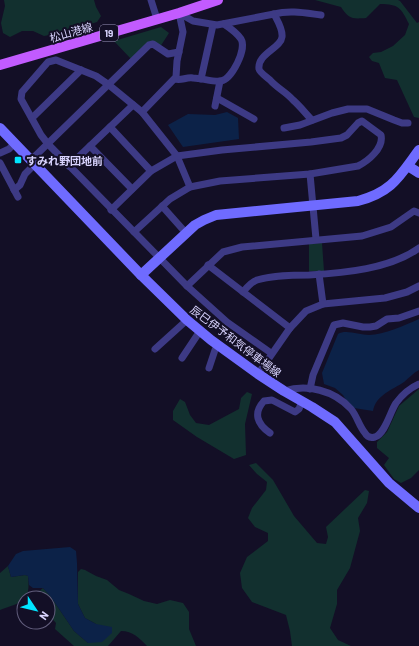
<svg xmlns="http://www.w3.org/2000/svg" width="419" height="646" font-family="Barlow,'Noto Sans JP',sans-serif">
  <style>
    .green { fill: #12302f }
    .water { fill: #0c2248 }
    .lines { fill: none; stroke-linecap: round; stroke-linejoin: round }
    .street { stroke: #3d3a85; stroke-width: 7 }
    .secondary { stroke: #6f6bff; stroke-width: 10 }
    .primary { stroke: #c25bff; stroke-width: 10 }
    .poi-dot { fill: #00e5ff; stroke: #130f26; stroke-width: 1.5 }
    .labels { text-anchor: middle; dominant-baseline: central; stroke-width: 4; stroke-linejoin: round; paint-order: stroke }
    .shield { fill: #130f26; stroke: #9e99be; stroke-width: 1 }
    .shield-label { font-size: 10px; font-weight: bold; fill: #d9d4ff }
    .street-label { font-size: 11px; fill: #d9d4ff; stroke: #130f26 }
    .poi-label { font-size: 11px; font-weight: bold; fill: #d9d4ff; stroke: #130f26; text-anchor: start }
  </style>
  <rect width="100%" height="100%" fill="#130f26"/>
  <g class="green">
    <path d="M4 0H94L96 7 101 16 97 22 65 32 44 36 33 31H22L10 37 3 33 1 23 5 6Z"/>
    <path d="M315 0H398L400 1 417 23 419 22V118L414 117 397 80 385 78 379 63 372 61 369 57 373 53 381 52 393 46 405 35 409 24C401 8 399 4 380 4L366 18C352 19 349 19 341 7Z"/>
    <path d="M161 27 169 33 160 47 151 41 132 60 114 41Z"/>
    <path d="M322 243 324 271H309V244Z"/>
    <path d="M419 389V470L411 478 401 483 394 479 384 465 389 458 377 448V442L387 432 399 406Z"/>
    <path d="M247 392 252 394 245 424 246 455 234 459 197 437 173 420V411L180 399 185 402 190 415 196 423 209 425 239 409 241 398Z"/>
    <path d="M256 463 273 480 294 516 317 543 326 544 328 537 326 527 365 490 369 491 367 503 358 518 360 531 350 568 337 590V604L330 628 338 640 351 646H292L290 631 286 615 252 602 242 588 240 573 247 557 268 541V533L255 527 248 518 252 508 266 490 267 482 257 474 249 465Z"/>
    <path d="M8 566 11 577 25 575 28 576C31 602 22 602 0 610V573Z"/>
    <path d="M81 569 85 570 96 576 107 580 119 590 129 594 144 601 157 604 170 600 183 603 189 612V629L196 646H147C139 638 133 631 121 631L108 646H74L55 629 56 623 48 614V598H36L37 593 43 588 51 597 74 631 88 643 96 624 85 618 78 604V572Z"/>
  </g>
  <g class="water">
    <path d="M227 112 238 118 239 139 183 147 168 125 188 114 215 115Z"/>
    <path d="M419 319V370C413 373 409 378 404 382 392 390 376 395 373 411L354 408 346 400 343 395 335 388 324 384 322 373 338 334C346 329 359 335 369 335 384 335 405 325 419 319Z"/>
    <path d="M70 547 76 551 77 563 78 604 85 618 96 624 112 627V633L102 642 88 643 74 631 51 597 43 588H33L29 585 28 576 25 575 11 577 8 566 16 554 23 551Z"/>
  </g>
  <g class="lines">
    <g class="street">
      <path d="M151 0 157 19"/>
      <path d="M274 14C290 10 305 13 321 15"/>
      <path d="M175 79C181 81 186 77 193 78 202 78 212 82 221 81 232 79 247 49 241 39 237 33 230 28 224 24"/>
      <path d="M201 79 213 25"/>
      <path d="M217 98 254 119"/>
      <path d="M215 106 220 81"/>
      <path d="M142 112 176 77 177 61 183 32 179 13 193 21 217 25 274 14C277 20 283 29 282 37 281 48 257 54 259 69 260 73 267 77 270 80 277 88 286 92 293 100 300 106 306 114 312 120"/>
      <path d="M32 118 81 70"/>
      <path d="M110 127 151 171"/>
      <path d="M284 128 300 125 332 113 348 109H367L394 120 402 123H408"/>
      <path d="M90 146 132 189"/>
      <path d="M0 153 9 149 15 143"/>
      <path d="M31 160 149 45 153 44 168 54 179 52"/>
      <path d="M0 163 18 197"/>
      <path d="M69 166 133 105"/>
      <path d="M310 174 316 239"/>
      <path d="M190 187 177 156 142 112 109 85 96 76 56 60 48 62 22 92 21 99 41 135 48 144 187 286 227 322 271 353"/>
      <path d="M14 190 20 185 25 174 35 164"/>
      <path d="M162 206 186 233"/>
      <path d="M111 210 151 171 177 156 222 150 311 142 341 138 347 135 358 123 362 121 381 135C384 148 368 161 358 166L310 174 220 181 190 187 170 199 134 232"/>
      <path d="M208 265 290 328"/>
      <path d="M319 274 323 304"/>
      <path d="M187 286 223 252 242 247 362 236 391 227 414 211 419 213"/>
      <path d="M243 292C247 287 251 282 257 280 273 275 293 275 309 275 344 273 390 269 419 248"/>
      <path d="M155 349 187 320"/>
      <path d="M182 358 200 331"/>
      <path d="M209 368 215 350 218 345"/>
      <path d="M258 374 290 328 306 311 323 304 385 298 407 292 419 286"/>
      <path d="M310 389 313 375 331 332 334 325 343 323 363 327H370L376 326 387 319 399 318 419 311"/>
      <path d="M284 391C307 384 334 390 351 409 357 416 359 426 365 433 367 437 371 438 375 437 385 434 390 412 396 403 402 395 410 388 419 384"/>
      <path d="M270 433C257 424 253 413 264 401L272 400 295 412 299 409 302 401"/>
    </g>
    <g class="secondary">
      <path d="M0 128 141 275 187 320 211 340 258 374 284 391 312 407 335 422 389 483 419 508"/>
      <path d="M408 166 419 173"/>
      <path d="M141 275 195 225 204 220 216 215 358 201C392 192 399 177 419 150"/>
    </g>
    <path class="primary" d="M0 65 179 13 218 0"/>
  </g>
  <rect class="poi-dot" x="14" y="156" width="8" height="8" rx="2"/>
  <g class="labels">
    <rect class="shield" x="100" y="25" width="18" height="16" rx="3"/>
    <g class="shield-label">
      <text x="109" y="33">19</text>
    </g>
    <g class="street-label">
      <text transform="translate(71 32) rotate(-16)">松山港線</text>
      <text transform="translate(236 341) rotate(37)">辰巳伊予和気停車場線</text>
    </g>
    <g class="poi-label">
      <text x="26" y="160">すみれ野団地前</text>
    </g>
  </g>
  <g transform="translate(36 610) rotate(125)"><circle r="19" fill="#130f26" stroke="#625e7d"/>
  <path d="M0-3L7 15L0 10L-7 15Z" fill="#00e5ff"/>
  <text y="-6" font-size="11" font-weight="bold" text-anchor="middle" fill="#d9d4ff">N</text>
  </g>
</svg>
